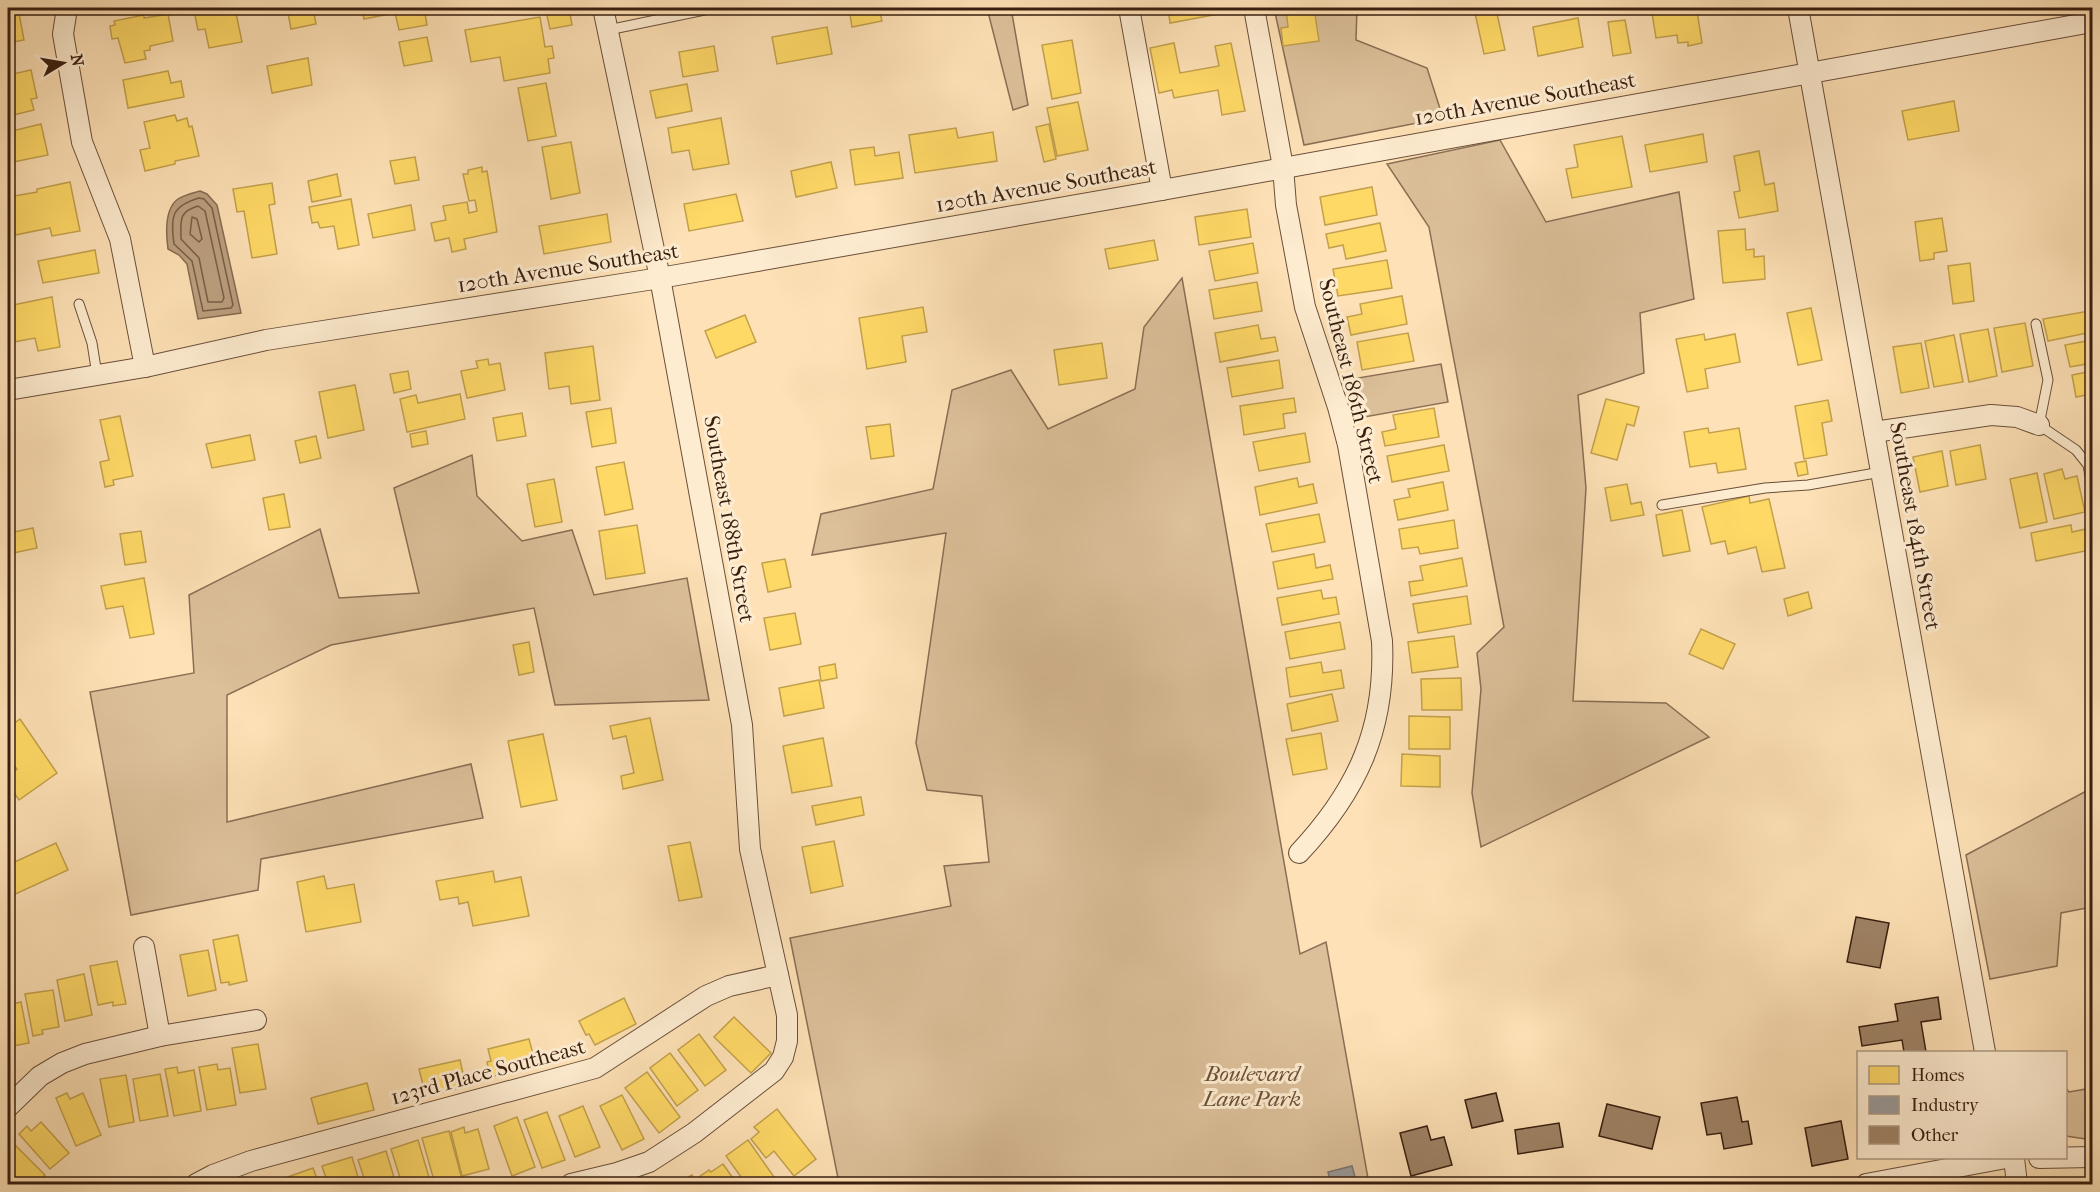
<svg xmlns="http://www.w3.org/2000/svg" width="2100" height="1192" font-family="'IM FELL French Canon',serif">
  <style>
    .green { fill: #dcc09a; stroke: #8a6f55; stroke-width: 1.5 }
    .water { fill: #bb9f7e; stroke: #876b52; stroke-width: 1.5 }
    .homes { fill: #ffd966; stroke: #c3a14c; stroke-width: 1.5 }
    .industry { fill: #999; stroke: #7c7470; stroke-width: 1.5 }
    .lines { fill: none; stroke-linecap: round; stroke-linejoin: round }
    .shore { stroke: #7a5e47; stroke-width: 1.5 }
    .building { fill: #9f8366; stroke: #381e10; stroke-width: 1.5 }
    .service-casing { stroke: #6a4f3a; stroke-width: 11 }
    .minor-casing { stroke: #6a4f3a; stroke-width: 22 }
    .service { stroke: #feecd0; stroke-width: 9 }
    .minor { stroke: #feecd0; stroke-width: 20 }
    .labels { text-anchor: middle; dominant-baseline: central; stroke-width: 6; stroke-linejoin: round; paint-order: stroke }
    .street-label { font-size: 22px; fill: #381e10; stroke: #feecd0 }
    .park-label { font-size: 22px; font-style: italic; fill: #694f39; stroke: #feecd0 }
  </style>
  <rect width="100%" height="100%" fill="#fee1b6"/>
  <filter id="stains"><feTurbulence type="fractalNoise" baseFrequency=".00333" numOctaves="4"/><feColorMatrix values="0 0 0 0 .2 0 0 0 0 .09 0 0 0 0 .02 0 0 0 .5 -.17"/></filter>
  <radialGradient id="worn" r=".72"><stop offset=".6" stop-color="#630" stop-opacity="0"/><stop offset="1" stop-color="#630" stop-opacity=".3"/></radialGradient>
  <g class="green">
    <path d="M987 8H1011L1028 105 1013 110Z"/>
    <path d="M1274 8H1357L1356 40 1427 68 1443 118 1304 145Z"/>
    <path d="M1500 140 1546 222 1679 192 1694 299 1640 313 1644 373 1578 395 1586 488 1573 701 1666 703 1709 737 1481 847 1472 793 1481 689 1477 653 1504 627 1429 227 1387 164Z"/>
    <path d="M1182 278 1300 954 1326 942 1369 1184H837L839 1183 790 938 951 906 944 866 989 862 982 796 927 790 916 743 946 533 812 555 821 514 933 489 952 390 1011 370 1048 429 1135 389 1144 327Z"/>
    <path d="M1441 364 1448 402 1359 418 1346 380Z"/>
    <path d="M472 455 477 496 522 541 572 530 594 595 687 578 709 700 555 705 534 608 331 645 227 695V822L471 764 483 818 261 859 258 890 131 915 90 692 194 673 189 595 320 529 339 598 419 593 394 488Z"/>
    <path d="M2092 788V907L2061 913 2057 966 1990 979 1966 855Z"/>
    <path d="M2066 1088 2069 1092 2092 1088V1140L2066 1136Z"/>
  </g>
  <path class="water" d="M200 191 207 194 217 205 241 313 198 319 187 264 179 255 168 249C166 234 164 209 178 199 184 195 193 193 200 191Z"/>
  <g class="homes">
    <path d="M8 8H18L24 40 8 43Z"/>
    <path d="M212 8H235L242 42 209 48 205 29 198 30 194 11Z"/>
    <path d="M287 8H313L316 24 291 29Z"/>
    <path d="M321 8H335V11L322 13Z"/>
    <path d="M362 8H389L390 14 364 19Z"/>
    <path d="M394 8H424L427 25 399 30Z"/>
    <path d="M489 8H529L491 15Z"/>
    <path d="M569 8 572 25 550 29 546 11Z"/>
    <path d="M849 8H879L882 21 852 27Z"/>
    <path d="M1030 8H1061V10L1031 15Z"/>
    <path d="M1168 8H1218L1219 14 1170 23Z"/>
    <path d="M1298 8H1314L1319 41 1283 46 1281 28 1288 27 1286 9Z"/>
    <path d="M1622 8H1644L1623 12Z"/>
    <path d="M1732 8H1761V9L1733 14Z"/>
    <path d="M1496 9 1505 50 1484 54 1475 13Z"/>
    <path d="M1675 9 1676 14 1697 11 1702 43 1688 46V42L1678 43 1677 35 1656 38 1652 13Z"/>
    <path d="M168 14 173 41 150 46V50L144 51 146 59 125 63 118 38 112 39 110 26 115 25 114 21 144 15V18Z"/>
    <path d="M540 17 545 47 552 46 554 58 548 59 550 73 504 81 500 57 471 62 465 30Z"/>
    <path d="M1578 18 1583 47 1538 56 1533 27Z"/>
    <path d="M1625 20 1631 53 1613 56 1608 22Z"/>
    <path d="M827 27 832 54 777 64 772 37Z"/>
    <path d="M427 37 432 61 404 66 399 42Z"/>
    <path d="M1072 40 1081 93 1052 99 1042 45Z"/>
    <path d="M1174 43 1180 73 1219 66 1215 46 1231 43 1245 111 1222 115 1218 90 1174 98 1172 90 1159 93 1150 48Z"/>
    <path d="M714 46 718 71 683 77 679 52Z"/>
    <path d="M308 58 312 85 272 93 267 66Z"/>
    <path d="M31 70 37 98 31 99 34 110 13 115 11 103 8 104V75Z"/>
    <path d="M168 71 171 83 181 81 184 97 128 108 123 80Z"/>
    <path d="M546 83 556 136 528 141 518 88Z"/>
    <path d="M687 84 692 111 656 118 650 91Z"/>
    <path d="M1954 101 1959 131 1908 140 1902 111Z"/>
    <path d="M1078 102 1088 150 1057 156 1047 108Z"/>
    <path d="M175 115 177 121 187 118 189 127 192 126 199 156 175 161V164L145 171 140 150 150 148 144 122Z"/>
    <path d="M721 118 729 164 693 170 689 150 672 153 668 128Z"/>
    <path d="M41 124 48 155 8 163V132Z"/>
    <path d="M1049 124 1056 159 1044 162 1036 127Z"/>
    <path d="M956 128 958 138 993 132 997 161 915 173 909 135Z"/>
    <path d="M1703 134 1707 162 1650 172 1645 145Z"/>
    <path d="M1622 136 1632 187 1572 198 1566 169 1578 167 1574 145Z"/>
    <path d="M571 142 580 193 551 199 542 147Z"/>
    <path d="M874 147 875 156 899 152 903 178 855 185 850 150Z"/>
    <path d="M1759 151 1765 185 1774 183 1778 211 1739 218 1734 192 1740 191 1734 156Z"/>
    <path d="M415 157 419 180 395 184 390 161Z"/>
    <path d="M831 162 837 188 796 197 791 171Z"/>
    <path d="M482 167V172L487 171 497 232 464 239 466 249 452 252 449 238 435 241 431 223 446 220 443 206 467 202 469 213 477 211 475 200 469 201 463 174H468V170Z"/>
    <path d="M337 174 341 196 312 202 308 181Z"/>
    <path d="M70 182 80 231 52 236 50 228 15 235 8 197 37 192V189Z"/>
    <path d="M272 183 275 204 269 205 277 254 252 258 244 211 237 212 233 189Z"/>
    <path d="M1372 187 1377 215 1325 225 1320 197Z"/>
    <path d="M736 194 743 221 689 231 684 204Z"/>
    <path d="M351 199 359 245 338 249 334 226 320 228 318 222 312 223 309 207Z"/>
    <path d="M411 205 415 230 373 238 368 214Z"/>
    <path d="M1247 209 1251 237 1199 245 1195 217Z"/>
    <path d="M607 214 611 242 544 254 539 226Z"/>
    <path d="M1942 218 1947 251 1934 253V259L1920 261 1915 222Z"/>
    <path d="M1380 223 1386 251 1346 259 1343 245 1329 248 1326 234Z"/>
    <path d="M1745 229 1746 250 1754 249V257L1764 256 1765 279 1723 283 1718 231Z"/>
    <path d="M1154 240 1158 260 1109 269 1105 249Z"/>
    <path d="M1253 243 1258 273 1215 281 1209 251Z"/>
    <path d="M95 250 99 273 43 283 38 261Z"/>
    <path d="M1387 260 1392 288 1338 296 1333 269Z"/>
    <path d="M1970 263 1974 301 1953 304 1948 266Z"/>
    <path d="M1257 282 1262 311 1214 319 1209 290Z"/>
    <path d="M1402 296 1407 324 1351 335 1347 317 1362 314 1360 304Z"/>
    <path d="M52 297 60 347 38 351 35 338 8 343V306Z"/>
    <path d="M923 307 927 332 902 336 906 362 867 369 859 318Z"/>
    <path d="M1811 308 1822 360 1798 365 1787 313Z"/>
    <path d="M2089 311 2092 332 2048 341 2043 319Z"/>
    <path d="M745 315 756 342 716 358 705 331Z"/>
    <path d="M2025 323 2033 366 2002 372 1994 328Z"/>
    <path d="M1258 325 1261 339 1275 337 1278 351 1220 362 1215 333Z"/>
    <path d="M1988 329 1997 376 1969 382 1960 334Z"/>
    <path d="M1408 333 1414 361 1362 370 1357 342Z"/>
    <path d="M1704 334 1705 340 1735 334 1740 362 1705 369 1708 388 1687 392 1676 339Z"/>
    <path d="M1954 335 1963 382 1934 387 1925 341Z"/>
    <path d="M2092 340V363L2070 367 2065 345Z"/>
    <path d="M1102 343 1107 378 1059 385 1054 350Z"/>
    <path d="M1921 343 1929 388 1901 393 1893 347Z"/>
    <path d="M593 346 600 400 571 404 569 386 549 389 545 353Z"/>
    <path d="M488 359 489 365 500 363 505 390 467 398 461 371 478 368 476 361Z"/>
    <path d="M1279 360 1283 388 1232 397 1227 368Z"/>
    <path d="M408 371 411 389 394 393 390 374Z"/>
    <path d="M2092 371V394L2076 397 2072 375Z"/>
    <path d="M355 385 364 430 328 438 319 392Z"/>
    <path d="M460 394 465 419 407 432 400 399 416 395 418 403Z"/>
    <path d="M1294 398 1296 412 1283 414 1285 428 1244 435 1240 406Z"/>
    <path d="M1606 399 1639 407 1634 426 1627 424 1617 460 1591 453Z"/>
    <path d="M1828 400 1832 421 1822 423 1827 455 1804 459 1795 406Z"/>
    <path d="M611 408 616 443 592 447 586 412Z"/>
    <path d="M1434 408 1439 437 1385 446 1382 432 1396 429 1393 415Z"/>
    <path d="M522 413 526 436 497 441 493 418Z"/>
    <path d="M120 416 133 476 113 480 114 485 105 487 100 462 109 460 100 420Z"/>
    <path d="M890 424 894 456 871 459 866 427Z"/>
    <path d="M1708 428 1709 433 1739 428 1746 469 1718 473 1716 463 1690 467 1684 432Z"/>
    <path d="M426 431 428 444 412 447 410 434Z"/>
    <path d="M1305 433 1310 462 1259 471 1253 442Z"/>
    <path d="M250 435 255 460 212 468 206 444Z"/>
    <path d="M316 436 321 458 300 463 295 441Z"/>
    <path d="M1444 445 1449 471 1392 482 1387 456Z"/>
    <path d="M1980 445 1986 479 1956 485 1950 451Z"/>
    <path d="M1942 451 1948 486 1920 492 1913 457Z"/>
    <path d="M1806 461 1808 474 1798 476 1795 463Z"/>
    <path d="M624 462 633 509 605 515 596 467Z"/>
    <path d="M2062 469 2065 479 2077 476 2085 512 2054 519 2044 474Z"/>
    <path d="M2037 473 2047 522 2020 528 2010 479Z"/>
    <path d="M1297 478 1299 487 1313 484 1317 503 1260 515 1255 487Z"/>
    <path d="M554 479 562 522 535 527 527 484Z"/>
    <path d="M1443 482 1448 510 1398 520 1394 500 1410 497 1408 489Z"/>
    <path d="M1627 484 1631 504 1641 502 1644 515 1611 521 1605 488Z"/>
    <path d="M284 494 290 527 269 530 263 498Z"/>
    <path d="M1749 496 1750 503 1769 499 1785 568 1762 572 1756 547 1728 554 1725 541 1711 544 1702 507Z"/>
    <path d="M1682 510 1690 551 1663 556 1656 515Z"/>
    <path d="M1319 514 1325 542 1272 552 1266 524Z"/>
    <path d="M1454 520 1458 548 1420 554 1418 547 1402 549 1399 529Z"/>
    <path d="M637 525 645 573 606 579 599 531Z"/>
    <path d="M2071 525 2072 532 2086 529 2090 550 2036 561 2031 533Z"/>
    <path d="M33 528 37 548 13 553 9 533Z"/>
    <path d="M141 531 146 562 125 565 120 534Z"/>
    <path d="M1314 554 1316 568 1330 565 1333 579 1278 589 1273 562Z"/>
    <path d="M1462 558 1467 586 1411 596 1409 582 1423 580 1420 566Z"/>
    <path d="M785 559 791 587 768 592 762 563Z"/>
    <path d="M144 578 154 634 130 638 123 606 106 609 101 586Z"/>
    <path d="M1321 590 1323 599 1336 597 1339 614 1282 625 1277 598Z"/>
    <path d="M1808 592 1812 608 1788 616 1784 599Z"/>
    <path d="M1467 596 1471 624 1418 633 1413 604Z"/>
    <path d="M795 613 801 644 770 650 764 618Z"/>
    <path d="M1340 622 1345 649 1290 659 1285 632Z"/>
    <path d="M1701 629 1735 644 1723 669 1689 654Z"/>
    <path d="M1454 636 1458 667 1412 673 1408 642Z"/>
    <path d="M529 642 534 672 519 675 513 645Z"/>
    <path d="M1321 662 1323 673 1341 670 1344 688 1290 697 1286 668Z"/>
    <path d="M835 664 837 678 821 681 819 667Z"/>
    <path d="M1461 678 1462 710H1422L1421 679Z"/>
    <path d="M819 680 824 708 784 716 779 688Z"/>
    <path d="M1332 694 1338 721 1292 731 1287 704Z"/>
    <path d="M1409 716 1450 717V749H1409Z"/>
    <path d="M650 718 663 780 623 789 621 776 634 773 626 736 613 739 610 726Z"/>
    <path d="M20 719 57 773 19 800 8 784V776L17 769 9 759 8 760V728Z"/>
    <path d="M1321 733 1327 769 1293 775 1286 739Z"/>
    <path d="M543 734 557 800 521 807 508 741Z"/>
    <path d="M823 738 832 786 792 793 783 746Z"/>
    <path d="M1402 754 1440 756V787L1401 786Z"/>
    <path d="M861 797 864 815 816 825 812 806Z"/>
    <path d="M834 841 843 886 811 893 802 847Z"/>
    <path d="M690 842 702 897 679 901 668 846Z"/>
    <path d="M56 843 68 870 11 896 8 889V865Z"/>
    <path d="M493 871 495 882 521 877 529 916 473 926 468 902 459 904 458 897 440 900 436 881Z"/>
    <path d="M324 876 327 889 354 884 361 922 306 932 297 882Z"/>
    <path d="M238 935 247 981 229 985V982L221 983 213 940Z"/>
    <path d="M208 950 216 990 188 996 180 955Z"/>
    <path d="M117 961 126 1004 113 1006V1002L98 1005 90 966Z"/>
    <path d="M84 974 92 1015 65 1021 57 980Z"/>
    <path d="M53 990 59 1027 42 1030 43 1034 33 1036 25 994Z"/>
    <path d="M624 998 636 1024 595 1045 589 1034 586 1035 579 1021Z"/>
    <path d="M21 1002 29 1043 8 1047V1005Z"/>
    <path d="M734 1017 771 1053 751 1073 714 1037Z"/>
    <path d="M699 1034 726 1070 705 1086 678 1050Z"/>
    <path d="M529 1039 533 1054 538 1053 540 1065 490 1077 487 1062 491 1061 488 1049Z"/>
    <path d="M258 1044 266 1089 240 1093 232 1048Z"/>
    <path d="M670 1053 698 1090 677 1106 650 1068Z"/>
    <path d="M460 1060 466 1087 421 1097 418 1086 423 1085 419 1069Z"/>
    <path d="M217 1064 218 1070 230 1068 236 1105 207 1110 199 1067Z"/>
    <path d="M177 1067 178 1073 194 1070 201 1111 174 1116 165 1069Z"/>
    <path d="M647 1072 680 1117 659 1133 625 1088Z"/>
    <path d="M160 1074 168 1116 140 1121 133 1079Z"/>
    <path d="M126 1075 134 1122 109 1127 100 1079Z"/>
    <path d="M367 1083 374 1110 318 1124 311 1098Z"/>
    <path d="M67 1093 70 1099 83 1093 101 1135 76 1146 56 1098Z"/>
    <path d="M622 1095 644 1139 622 1150 600 1106Z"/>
    <path d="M583 1106 600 1147 575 1157 559 1116Z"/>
    <path d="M777 1109 816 1159 794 1176 774 1151 766 1158 751 1139 759 1132 754 1127Z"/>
    <path d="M547 1112 565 1160 542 1168 524 1120Z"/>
    <path d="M517 1117 535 1167 512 1176 494 1126Z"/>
    <path d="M41 1122 69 1153 50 1169 19 1134 27 1126 31 1131Z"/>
    <path d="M464 1127 465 1133 478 1129 489 1169 462 1176 451 1132Z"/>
    <path d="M449 1131 463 1183 435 1184 422 1138Z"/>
    <path d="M10 1140 45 1175 36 1184H14L8 1178V1143Z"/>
    <path d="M418 1140 431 1184H402L391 1149Z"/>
    <path d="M748 1140 774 1177 762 1184H746L726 1156Z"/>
    <path d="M386 1151 396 1184H366L358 1160Z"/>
    <path d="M352 1157 360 1184H328L322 1166Z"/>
    <path d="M723 1164 737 1184H704L699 1177 709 1170 711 1172Z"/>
    <path d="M313 1168 319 1184H288L285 1178Z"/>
    <path d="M692 1175 697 1184H684L682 1180Z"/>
    <path d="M270 1179 272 1184H259Z"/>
  </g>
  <path class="industry" d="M1352 1166 1357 1184H1331L1328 1172Z"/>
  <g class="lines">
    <g class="shore">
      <path d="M199 198 204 199 212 208 233 305 231 308 203 311 192 261 174 244C170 216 172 206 199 198Z"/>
      <path d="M198 206 205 211 224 298 222 302H208L199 258 181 239C181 220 178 212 198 206Z"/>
      <path d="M192 217 197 219 202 239 199 242 190 234Z"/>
    </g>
  </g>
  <g class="building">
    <path d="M1856 917 1889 923 1880 968 1847 962Z"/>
    <path d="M1938 997 1941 1019 1921 1022 1926 1052H1904L1902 1040 1862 1046 1859 1027 1898 1021 1895 1004Z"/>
    <path d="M1496 1093 1503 1121 1472 1128 1465 1100Z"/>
    <path d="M1737 1097 1742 1122 1748 1121 1752 1144 1724 1149 1721 1133 1707 1135 1701 1103Z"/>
    <path d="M1607 1104 1660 1117 1652 1149 1599 1136Z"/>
    <path d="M1841 1121 1848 1159 1812 1166 1805 1128Z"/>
    <path d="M1559 1123 1563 1147 1518 1154 1515 1130Z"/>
    <path d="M1427 1126 1431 1140 1444 1137 1452 1165 1411 1176 1400 1133Z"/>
  </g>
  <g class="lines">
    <defs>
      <g id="service">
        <path d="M608 30 714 8"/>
        <path d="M79 304 92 343 97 375"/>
        <path d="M2036 324 2048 380 2039 425 2076 450 2088 465 2092 487"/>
        <path d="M1662 505 1765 488 1808 485 1881 472"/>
      </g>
      <g id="minor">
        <path d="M67 8 63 34 82 142 120 239 145 367"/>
        <path d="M1129 8 1162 190"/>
        <path d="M1254 8 1283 167 1286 205 1305 307 1338 407 1348 445 1382 641C1386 728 1358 790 1299 853"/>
        <path d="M1798 8 1985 1052"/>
        <path d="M8 390 145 367 266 340 660 278 1162 190 2092 22"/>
        <path d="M1874 432 1991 415 2017 417 2039 425"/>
        <path d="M144 947 160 1036"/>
        <path d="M8 1107 40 1076 62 1063 85 1054 160 1036 256 1020"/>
        <path d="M2014 1158 2017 1184"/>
        <path d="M2039 1158 2092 1157"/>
        <path d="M196 1184 213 1175 251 1161 595 1068 706 996 729 986 778 975"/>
        <path d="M571 1184 617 1173 649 1162 694 1133 774 1071 783 1057 787 1041V1015L750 849 742 725 660 278 603 8"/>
        <path d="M1866 1184 2006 1158"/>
      </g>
    </defs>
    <use href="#service" class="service-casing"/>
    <use href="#minor" class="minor-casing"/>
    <use href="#service" class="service"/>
    <use href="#minor" class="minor"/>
  </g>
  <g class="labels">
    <g class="street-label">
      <text transform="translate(1525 99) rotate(-10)">120th Avenue Southeast</text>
      <text transform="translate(1046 186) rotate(-10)">120th Avenue Southeast</text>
      <text transform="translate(568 268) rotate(-9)">120th Avenue Southeast</text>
      <text transform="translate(1351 381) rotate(76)">Southeast 186th Street</text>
      <text transform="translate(729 519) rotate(80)">Southeast 188th Street</text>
      <text transform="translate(1915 526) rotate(80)">Southeast 184th Street</text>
      <text transform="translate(488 1072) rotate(-15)">123rd Place Southeast</text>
    </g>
    <g class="park-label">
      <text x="1252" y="1074">Boulevard<tspan x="1252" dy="25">Lane Park</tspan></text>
    </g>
  </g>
  <rect width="2100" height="1192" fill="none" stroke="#fee1b6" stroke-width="30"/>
  <rect x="9" y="9" width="2082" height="1174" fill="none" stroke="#381e10" stroke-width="3"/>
  <rect x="15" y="15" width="2070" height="1162" fill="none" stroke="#381e10" stroke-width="1.5"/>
  <rect x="1857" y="1051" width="210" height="108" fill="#feecd0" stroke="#af9a83" stroke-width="1.5"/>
  <rect x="1869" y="1066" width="30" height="18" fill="#ffd966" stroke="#af9a83" stroke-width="1.5"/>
  <text x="1911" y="1081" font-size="18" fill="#381e10">Homes</text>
  <rect x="1869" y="1096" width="30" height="18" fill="#999999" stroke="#af9a83" stroke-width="1.5"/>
  <text x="1911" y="1111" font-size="18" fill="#381e10">Industry</text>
  <rect x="1869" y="1126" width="30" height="18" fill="#9f8366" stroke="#af9a83" stroke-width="1.5"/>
  <text x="1911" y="1141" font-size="18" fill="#381e10">Other</text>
  <g transform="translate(63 63) rotate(79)" stroke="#feecd0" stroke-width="4.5" paint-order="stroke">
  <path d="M0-4.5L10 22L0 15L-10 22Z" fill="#381e10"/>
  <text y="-9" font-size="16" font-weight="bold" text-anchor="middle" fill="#381e10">N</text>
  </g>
  <rect width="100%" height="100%" filter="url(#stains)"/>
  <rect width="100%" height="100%" fill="url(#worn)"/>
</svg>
